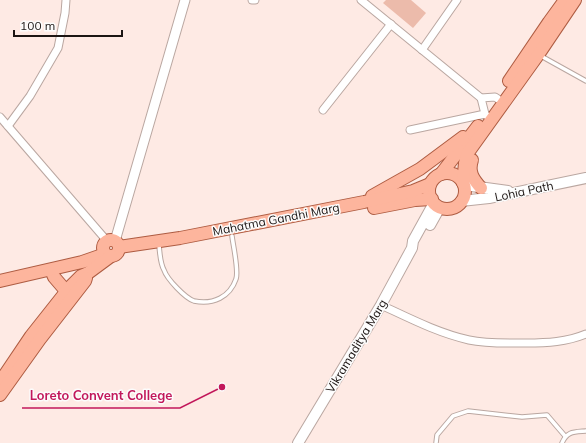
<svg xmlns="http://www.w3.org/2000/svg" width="586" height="443" font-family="Mulish,sans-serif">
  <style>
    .green { fill: #ecbbab }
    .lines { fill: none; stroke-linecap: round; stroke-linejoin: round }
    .service-casing { stroke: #baa7a1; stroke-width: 5.5 }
    .minor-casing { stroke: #baa7a1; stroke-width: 9 }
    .tertiary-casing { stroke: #baa7a1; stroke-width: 11 }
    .secondary-casing { stroke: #baa7a1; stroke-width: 12 }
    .primary-casing { stroke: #ae5c42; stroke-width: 14 }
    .service { stroke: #fff; stroke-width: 3.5 }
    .minor { stroke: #fff; stroke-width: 7 }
    .tertiary { stroke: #fff; stroke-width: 9 }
    .secondary { stroke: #fff; stroke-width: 10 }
    .primary { stroke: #fdb59d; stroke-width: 12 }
    .labels { text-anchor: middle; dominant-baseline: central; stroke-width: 3; stroke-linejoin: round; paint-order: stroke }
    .street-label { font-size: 12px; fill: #1c1513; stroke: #fcfcfc }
    .leader { fill: none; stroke: #c2185b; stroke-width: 1.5 }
    .callout-dot { fill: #c2185b; stroke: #fcfcfc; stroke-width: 1.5 }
    .callout-label { font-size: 13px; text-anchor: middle; font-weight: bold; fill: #c2185b; stroke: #fcfcfc; stroke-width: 3; stroke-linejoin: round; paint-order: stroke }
  </style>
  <rect width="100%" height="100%" fill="#feeae4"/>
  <path class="green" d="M386 0H411L426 13 413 28 383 3Z"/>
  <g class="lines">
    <defs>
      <g id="service">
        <path d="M541 56 586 81"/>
        <path d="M159 246C160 253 160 263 164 270 167 279 185 298 194 301 213 305 230 297 236 279 239 271 233 245 232 236"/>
        <path d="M436 443 437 435 453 416 468 411 522 417 547 415 565 436"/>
        <path d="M562 443C567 431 574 432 586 431"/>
      </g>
      <g id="minor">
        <path d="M252 0H255"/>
        <path d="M361 0 481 98"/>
        <path d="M422 50 457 0"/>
        <path d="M323 110 391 24"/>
        <path d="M487 116 485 114 481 98 495 97 498 99"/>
        <path d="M0 117 107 241"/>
        <path d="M8 126 30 96 58 48 65 13 66 0"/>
        <path d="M410 130 485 114"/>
        <path d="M381 305C409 318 438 333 469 340 487 344 508 343 526 343 547 343 567 342 586 334"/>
      </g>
      <path id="tertiary" d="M115 241 185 0"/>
      <g id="secondary">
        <path d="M464 185 508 191"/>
        <path d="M461 201 489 198 586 178"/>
        <path d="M430 225 440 207"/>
        <path d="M298 443 381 305 412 248 413 241 434 203"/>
      </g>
      <g id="primary">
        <path d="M509 81 549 22 565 0"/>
        <path d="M472 160C468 172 473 179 481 188"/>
        <circle cx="447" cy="191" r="18"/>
        <path d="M441 174 478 126"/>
        <path d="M463 183 465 163 467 154 538 55 575 0"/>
        <path d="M372 196 420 169 463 137"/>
        <path d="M374 208 415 200 432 199"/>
        <circle cx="111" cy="248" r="8"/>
        <path d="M119 247 180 238 364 202 413 191 430 184"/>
        <path d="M51 270 54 277 66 291"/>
        <path d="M0 281 82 262 105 254"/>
        <path d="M0 382 31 336 69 288 81 276 88 273 111 256"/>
        <path d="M0 395 40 339 85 281 86 278"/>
      </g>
    </defs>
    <use href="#service" class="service-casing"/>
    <use href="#minor" class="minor-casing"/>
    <use href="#tertiary" class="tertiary-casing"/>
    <use href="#secondary" class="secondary-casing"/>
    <use href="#primary" class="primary-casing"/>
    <use href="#service" class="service"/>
    <use href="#minor" class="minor"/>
    <use href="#tertiary" class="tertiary"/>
    <use href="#secondary" class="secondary"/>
    <use href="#primary" class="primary"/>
  </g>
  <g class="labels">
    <g class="street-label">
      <text transform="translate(524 191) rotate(-12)">Lohia Path</text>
      <text transform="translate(276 219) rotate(-11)">Mahatma Gandhi Marg</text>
      <text transform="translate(356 346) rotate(-59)">Vikramaditya Marg</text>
    </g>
  </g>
  <path class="leader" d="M222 387L180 408H22"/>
  <circle class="callout-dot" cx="222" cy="387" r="4"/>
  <g class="callout-label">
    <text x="101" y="400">Loreto Convent College</text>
  </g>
  <path d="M14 30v6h108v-6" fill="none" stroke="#1c1513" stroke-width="2"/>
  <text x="20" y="30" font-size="12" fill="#1c1513" stroke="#fcfcfc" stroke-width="3" paint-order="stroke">100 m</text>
</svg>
